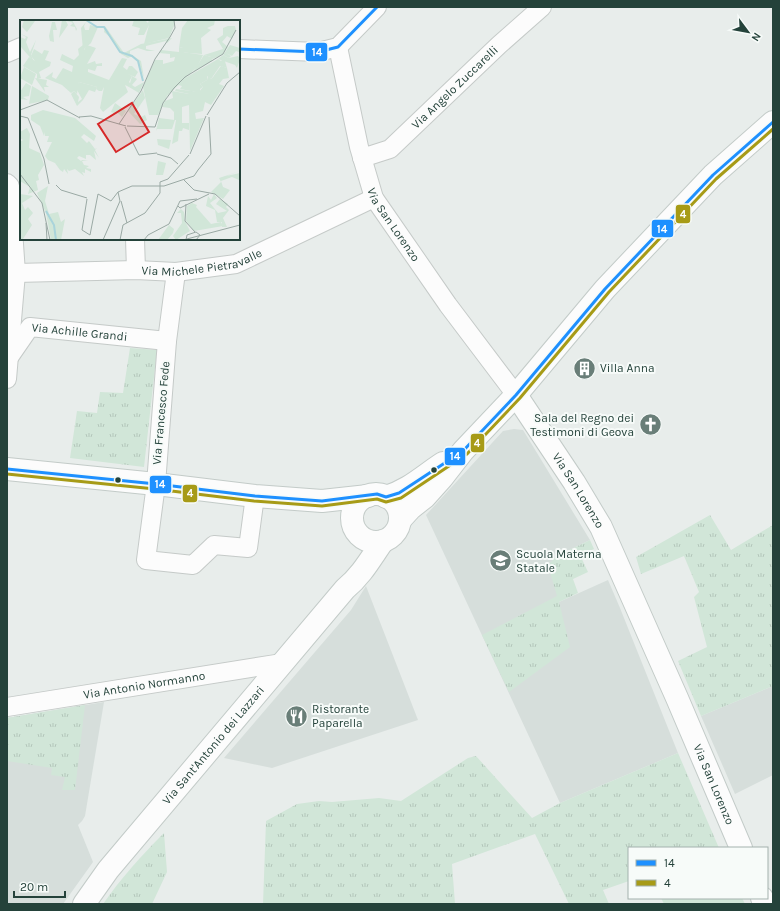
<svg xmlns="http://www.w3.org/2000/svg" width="780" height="911" font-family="Karla,sans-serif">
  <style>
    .built { fill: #d6dedb }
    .grass { fill: url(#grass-tufts) }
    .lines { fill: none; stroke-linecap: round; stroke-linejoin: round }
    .street-casing { stroke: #c5cac8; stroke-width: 20 }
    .secondary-casing { stroke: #c3cbc8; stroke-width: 24 }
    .street { stroke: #fcfcfc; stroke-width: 18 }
    .secondary { stroke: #fcfcfc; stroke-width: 22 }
    .bus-1-casing { stroke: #f7fbf9; stroke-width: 6 }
    .bus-2-casing { stroke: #f7fbf9; stroke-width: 6 }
    .bus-1 { stroke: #1e90ff; stroke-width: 3 }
    .bus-2 { stroke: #a79b17; stroke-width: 3 }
    .bus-dot { fill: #24423a; stroke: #f7fbf9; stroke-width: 1.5 }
    .labels { text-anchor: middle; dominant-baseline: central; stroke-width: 4; stroke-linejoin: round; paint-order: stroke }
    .street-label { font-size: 12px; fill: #24423a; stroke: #f7fbf9 }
    .poi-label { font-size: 12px; fill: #24423a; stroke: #f7fbf9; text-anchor: start }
    .inset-river { fill: none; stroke: #a9d4db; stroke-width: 2 }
    .inset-road { fill: none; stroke: #9aa9a4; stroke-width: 1 }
    .view { fill: #d62828; fill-opacity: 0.15; stroke: #d62828; stroke-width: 2 }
    .inset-edge { fill: none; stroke: #24423a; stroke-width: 2 }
    .line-badge { stroke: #f7fbf9; stroke-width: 1.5 }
    .badge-label { font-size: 11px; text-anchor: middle; font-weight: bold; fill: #fff }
  </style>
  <defs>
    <pattern id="grass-tufts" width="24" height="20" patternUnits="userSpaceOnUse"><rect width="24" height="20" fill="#d1e6d8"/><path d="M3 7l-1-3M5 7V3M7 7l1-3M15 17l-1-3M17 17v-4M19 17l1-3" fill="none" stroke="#b3c6ba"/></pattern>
  </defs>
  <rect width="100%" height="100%" fill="#e8edeb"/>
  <g class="built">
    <path d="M514 429 523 430 590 540 557 556 559 602 608 580 620 608 678 753 560 803 426 515 503 431Z"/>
    <path d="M366 586 418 720 272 768 224 758 351 610Z"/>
    <path d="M773 686V775L735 794 701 716Z"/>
    <path d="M104 702 85 816 82 821 78 825 93 862 63 904H7V718Z"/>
  </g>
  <g class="grass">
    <path d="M130 348 157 350 144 467 70 458 77 411 97 413 100 392 123 393Z"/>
    <path d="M710 515 731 550 773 525V686L701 716 678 661 707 647 694 597 699 592 684 556 641 574 636 557Z"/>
    <path d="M590 540 594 549 580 555 588 572 573 579 578 593 559 602 570 647 509 692 482 635 557 596 548 565 557 556Z"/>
    <path d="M85 705 75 790H62L65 777 51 775 52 768 7 761V718Z"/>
    <path d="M678 753 719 848H629V881L603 890 609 904H569L535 834 452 864 455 904H263L266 821 297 804 319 801 332 802 379 798 401 801 468 758 476 756 532 818 560 803Z"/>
    <path d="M164 833 167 872 152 904H103C121 878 142 855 164 833Z"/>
    <path d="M661 898H742L745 904H664Z"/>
  </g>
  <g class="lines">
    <defs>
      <g id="street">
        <path id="s1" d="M338 47 359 147 374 198 448 305 516 395"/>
        <path d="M239 49 318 52 338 47 377 7"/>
        <path d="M7 53 21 47"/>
        <path id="s2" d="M362 158 390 149 499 45 542 7"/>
        <path d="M7 183 10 186 16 273 7 379"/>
        <path d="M135 239 136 270"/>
        <path d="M176 272 167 341 156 484 146 560 193 565 214 545 248 548 255 496"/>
        <path id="s3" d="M16 273 136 270 176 272 236 264 374 198"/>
        <path id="s4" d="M10 356 30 327 167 341"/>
        <path id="s5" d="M7 707 282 663"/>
      </g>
      <g id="secondary">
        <path id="s6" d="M516 395 574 482 601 527 677 698 741 848"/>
        <path d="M7 469 156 484 255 496 322 501 368 496"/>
        <circle cx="376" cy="518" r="24"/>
        <path d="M386 497C409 490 423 476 443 463"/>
        <path d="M400 520 411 508 425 497 442 478 463 451 516 395 605 289 713 175 773 122"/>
        <path d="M762 898 765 904"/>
        <path id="s7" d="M84 904 108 870 345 589C362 575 371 558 383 541"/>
      </g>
    </defs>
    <use href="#street" class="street-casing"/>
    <use href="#secondary" class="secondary-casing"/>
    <use href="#street" class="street"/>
    <use href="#secondary" class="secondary"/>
    <defs>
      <g id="bus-1">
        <path d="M239 49 318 52 338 47 377 7"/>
        <path d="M7 469 156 484 255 496 322 501 377 494 386 497 399 493 463 451 516 395 605 289 713 175 773 122"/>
      </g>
      <path id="bus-2" d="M7 474 155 489 254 501 322 506 377 499 386 502 401 498 467 454 520 398 609 292 716 179 773 129"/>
    </defs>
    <use href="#bus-1" class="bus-1-casing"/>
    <use href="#bus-2" class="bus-2-casing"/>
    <use href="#bus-1" class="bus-1"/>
    <use href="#bus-2" class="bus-2"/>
  </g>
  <defs>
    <symbol id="building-disc" viewBox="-11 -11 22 22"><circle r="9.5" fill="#697e78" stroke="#f7fbf9"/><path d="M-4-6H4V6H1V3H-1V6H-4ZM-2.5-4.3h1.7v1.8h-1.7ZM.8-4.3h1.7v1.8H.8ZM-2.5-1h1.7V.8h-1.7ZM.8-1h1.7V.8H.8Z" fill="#fff"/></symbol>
    <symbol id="church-disc" viewBox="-11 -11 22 22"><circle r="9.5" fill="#697e78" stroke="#f7fbf9"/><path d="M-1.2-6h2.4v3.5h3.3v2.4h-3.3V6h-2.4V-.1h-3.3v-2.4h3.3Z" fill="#fff"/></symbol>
    <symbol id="school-disc" viewBox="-11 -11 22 22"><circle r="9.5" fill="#697e78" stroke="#f7fbf9"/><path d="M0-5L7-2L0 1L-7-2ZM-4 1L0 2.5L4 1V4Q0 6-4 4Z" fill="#fff"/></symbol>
    <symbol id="restaurant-disc" viewBox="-11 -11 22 22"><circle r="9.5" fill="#697e78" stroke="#f7fbf9"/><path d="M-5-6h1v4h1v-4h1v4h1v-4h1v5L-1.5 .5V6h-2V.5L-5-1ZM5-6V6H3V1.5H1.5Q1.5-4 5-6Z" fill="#fff"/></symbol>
  </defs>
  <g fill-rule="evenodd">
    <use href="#building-disc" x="572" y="356" width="25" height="25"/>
    <use href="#church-disc" x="638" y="412" width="25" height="25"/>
    <use href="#school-disc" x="488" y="548" width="25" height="25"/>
    <use href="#restaurant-disc" x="284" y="704" width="25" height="25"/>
  </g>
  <g class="bus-dot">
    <circle cx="434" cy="470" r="3.5"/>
    <circle cx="118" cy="480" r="3.5"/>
  </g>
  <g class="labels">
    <g class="street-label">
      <text stroke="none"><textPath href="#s2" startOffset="119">Via Angelo Zuccarelli</textPath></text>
      <text stroke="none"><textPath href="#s1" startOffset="188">Via San Lorenzo</textPath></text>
      <text stroke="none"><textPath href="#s3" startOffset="187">Via Michele Pietravalle</textPath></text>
      <text stroke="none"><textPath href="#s4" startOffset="85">Via Achille Grandi</textPath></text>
      <text transform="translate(161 413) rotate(-85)">Via Francesco Fede</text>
      <text stroke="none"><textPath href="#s6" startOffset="114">Via San Lorenzo</textPath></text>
      <text stroke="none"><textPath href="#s5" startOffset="139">Via Antonio Normanno</textPath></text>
      <text stroke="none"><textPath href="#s7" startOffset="205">Via Sant'Antonio dei Lazzari</textPath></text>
      <text stroke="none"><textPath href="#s6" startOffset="438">Via San Lorenzo</textPath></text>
    </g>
    <g class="poi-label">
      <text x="600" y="368">Villa Anna</text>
      <text x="634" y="418" text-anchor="end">Sala del Regno dei<tspan x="634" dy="14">Testimoni di Geova</tspan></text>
      <text x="516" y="554">Scuola Materna<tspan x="516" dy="14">Statale</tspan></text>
      <text x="312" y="709">Ristorante<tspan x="312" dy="14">Paparella</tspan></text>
    </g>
  </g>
  <g transform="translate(20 20)">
    <rect width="220" height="220" fill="#e8edeb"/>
    <path d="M4 0 15 1 7 12 2 7ZM42 0H52L57 9 56 11 55 7 50 6 53 3 51 2 46 1 48 5 39 18ZM168 0H195L194 5 187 8 191 10 181 18 182 34 169 33 163 32V27L159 28 162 8ZM66 2 64 6 65 10H69L70 5 78 7 71 23 63 30 61 8 66 2 68 3ZM85 6 104 33 121 24 152 18 147 23 146 21 126 26V29L135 31H127L118 28 110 31V34L121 41 124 58 118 41 112 36 108 38 101 34 91 18 84 12ZM1 14 8 17 6 22 10 32 16 20 11 35 14 42 1 27 0 17 5 19 6 17ZM184 35 191 37 192 41 173 52ZM203 35 209 38 218 36 220 39 217 48 215 45 198 39ZM201 46 207 48 209 58 203 59 199 64 204 66 191 85 185 82 183 91 175 93 176 99 184 98 170 131 169 85 162 87V103H169V110L163 108 162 111H159L158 121 152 124 156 100H154V92L162 76 169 74 155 71 156 69 179 72 183 67 180 64 187 60 188 56 191 59 193 57ZM4 47 16 54 12 65 0 58ZM112 56 117 59 112 65 115 67 124 62 119 73 109 67ZM15 58 27 60 26 65 29 67H24L25 72ZM59 62 77 67 75 72 69 70 63 80 57 86 51 74 54 71 59 77 58 82 62 79 56 68ZM6 63 11 66 9 76 3 77 8 80 0 79V72ZM12 66 29 76 28 80 9 84ZM123 70 125 78 114 94 121 97 125 95 127 100 120 104 108 91 112 84 115 90 117 87 113 84ZM95 83 106 91 102 97 97 92 96 94 91 92ZM7 108 10 114 9 128 20 133 24 145 18 155 19 160 16 161 18 170 8 174 10 167 0 161V122L3 120 0 118V112ZM137 119 151 120 149 129 138 125ZM138 141 146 143 143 155H136ZM0 174 13 176 2 183 5 190 8 187 13 193 8 199 12 205 3 219H0ZM194 174 197 178 190 183 198 193 207 191 196 184 200 179 208 184 206 187 209 190 203 198 207 207H202V202H197L195 190 186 186 188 176 191 180ZM172 183 177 185 176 187 191 204 201 202 203 206 174 211 166 201 167 186ZM161 189 164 192 165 201 170 211 156 220 153 216 162 203 161 193H157ZM149 205 154 209 153 213 147 220H138Z" fill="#d1e6d8"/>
    <path d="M23 90 55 98 76 116 74 121 64 114 61 117 67 123 69 121 75 129 77 128 75 130 79 138 74 131 76 140 70 135H66V139L59 136 57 138 61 141 62 140 68 141H62L64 145 69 146 66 148 71 149V152L65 149V153L62 152 64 156 55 149 49 151 47 149 48 154 44 149 43 152 40 150 35 143 28 140 25 136 32 122H27L29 116H25L24 112V116L20 106 11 100V95ZM220 151 206 156 220 153 219 160 212 157 201 161 203 167 210 170 203 179 191 172 201 162 199 158ZM28 166 25 181 29 194 38 192 41 202 45 199 41 220H31L26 193 17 173Z" fill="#d1e6d8"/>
    <path d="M114 0H125L128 3 129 0H154V6L149 18 124 24 129 5 124 15H118L120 8 112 6ZM32 2H35L37 10H33L34 22 30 21 29 16ZM208 6H215L216 10 212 19 207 16 202 22 208 27 202 35 190 40 191 37 184 35 203 29 197 19 203 15V8ZM63 25 64 30 67 25 76 28 67 44 75 41 76 44 82 43V46H77L75 51 68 49V52L89 60 102 38 107 39 103 47 107 50 109 46H112L118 52 115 57 108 54 112 56 109 62 111 64 109 67 105 65 108 72 83 92 80 88 84 67 82 71H79L76 69 77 67 59 62 57 74 54 71 51 73 42 65 25 58 33 52 32 57 36 59 43 48 52 52 53 46 40 40 42 34 54 40 59 35 58 29ZM210 25 220 28 219 32 216 31 212 36 206 33 211 36 209 38 203 35ZM163 27V32L183 35 177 47 147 76 138 95H129L123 67 135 40H143V44L154 41 155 37 150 38V34L139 33 141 30 159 32V28ZM14 29 22 34 24 30 29 31 25 40 31 42 30 46 19 52 21 58 17 59V54L3 46 9 37 15 41 11 36ZM204 38 207 48 200 46 191 59 187 56V60L180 64 183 67 180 69 181 73 160 69 162 66 158 65 167 57 198 39 201 41ZM152 71 169 74 168 78 162 77 160 87 154 92 150 88 142 87 145 81 153 78ZM139 98 155 100 152 109H137L136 111Z" fill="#d1e6d8"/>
    <path class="inset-river" d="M66 0 77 7H84L100 32 112 36 118 41 123 61M26 191 34 205 36 220"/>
    <path class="inset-road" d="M0 90 27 80 60 98M187 95 207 63 220 52M0 96 8 98 24 139 29 164M59 97 71 96 106 106M99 104 121 71 135 39 150 17 155 8 154 0M107 106 135 107 143 83 154 68 165 57 203 34 216 10M105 107 119 135 137 133M137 134 151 138 158 144M170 134 186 96M0 154 22 183 30 220M163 159 174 170 195 174 220 196M36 165 41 170 67 178M67 179 62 210 70 215 78 174 91 181 98 172M101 181 107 203M166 184 165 201 175 212M158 186 160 188 189 174M26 203 27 220M83 220 100 181 98 172 112 166H144L174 156 178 150 191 134 189 97M100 220 103 205 125 193 140 173V162L148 159 169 135M124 220 128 215 149 204 160 181 177 179M163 220 220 205M166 220 167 215 176 212 180 215 176 220"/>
    <path class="view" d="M112 83 129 112 96 132 78 104Z"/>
    <rect width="220" height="220" class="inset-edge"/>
  </g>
  <g class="line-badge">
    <rect x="305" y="42" width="23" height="20" rx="4" fill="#1e90ff"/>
    <rect x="675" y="204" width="16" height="20" rx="4" fill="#a79b17"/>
    <rect x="651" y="219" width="23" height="19" rx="4" fill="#1e90ff"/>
    <rect x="470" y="433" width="15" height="20" rx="4" fill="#a79b17"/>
    <rect x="444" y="447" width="22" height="19" rx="4" fill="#1e90ff"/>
    <rect x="149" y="475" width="23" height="19" rx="4" fill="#1e90ff"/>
    <rect x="182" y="484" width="16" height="19" rx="4" fill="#a79b17"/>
  </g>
  <g class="badge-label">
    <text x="317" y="56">14</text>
    <text x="683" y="218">4</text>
    <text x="662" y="233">14</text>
    <text x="477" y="447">4</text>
    <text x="455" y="460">14</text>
    <text x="160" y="488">14</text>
    <text x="190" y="497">4</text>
  </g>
  <rect width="780" height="911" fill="none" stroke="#24423a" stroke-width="16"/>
  <rect x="628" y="847" width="140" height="52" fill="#f7fbf9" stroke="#a3b1ad"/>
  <rect x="636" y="860" width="20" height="6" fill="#1e90ff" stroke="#a3b1ad"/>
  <text x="664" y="867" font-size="12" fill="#24423a">14</text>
  <rect x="636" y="880" width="20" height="6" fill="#a79b17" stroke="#a3b1ad"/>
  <text x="664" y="887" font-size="12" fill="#24423a">4</text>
  <g transform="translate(748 32) rotate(122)" stroke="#f7fbf9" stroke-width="3" paint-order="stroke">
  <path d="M0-3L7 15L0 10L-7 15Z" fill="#24423a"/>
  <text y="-6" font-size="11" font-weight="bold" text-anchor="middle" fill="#24423a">N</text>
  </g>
  <path d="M14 891v6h51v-6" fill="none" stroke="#24423a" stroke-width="2"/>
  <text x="20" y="891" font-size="12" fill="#24423a" stroke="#f7fbf9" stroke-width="3" paint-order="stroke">20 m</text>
</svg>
